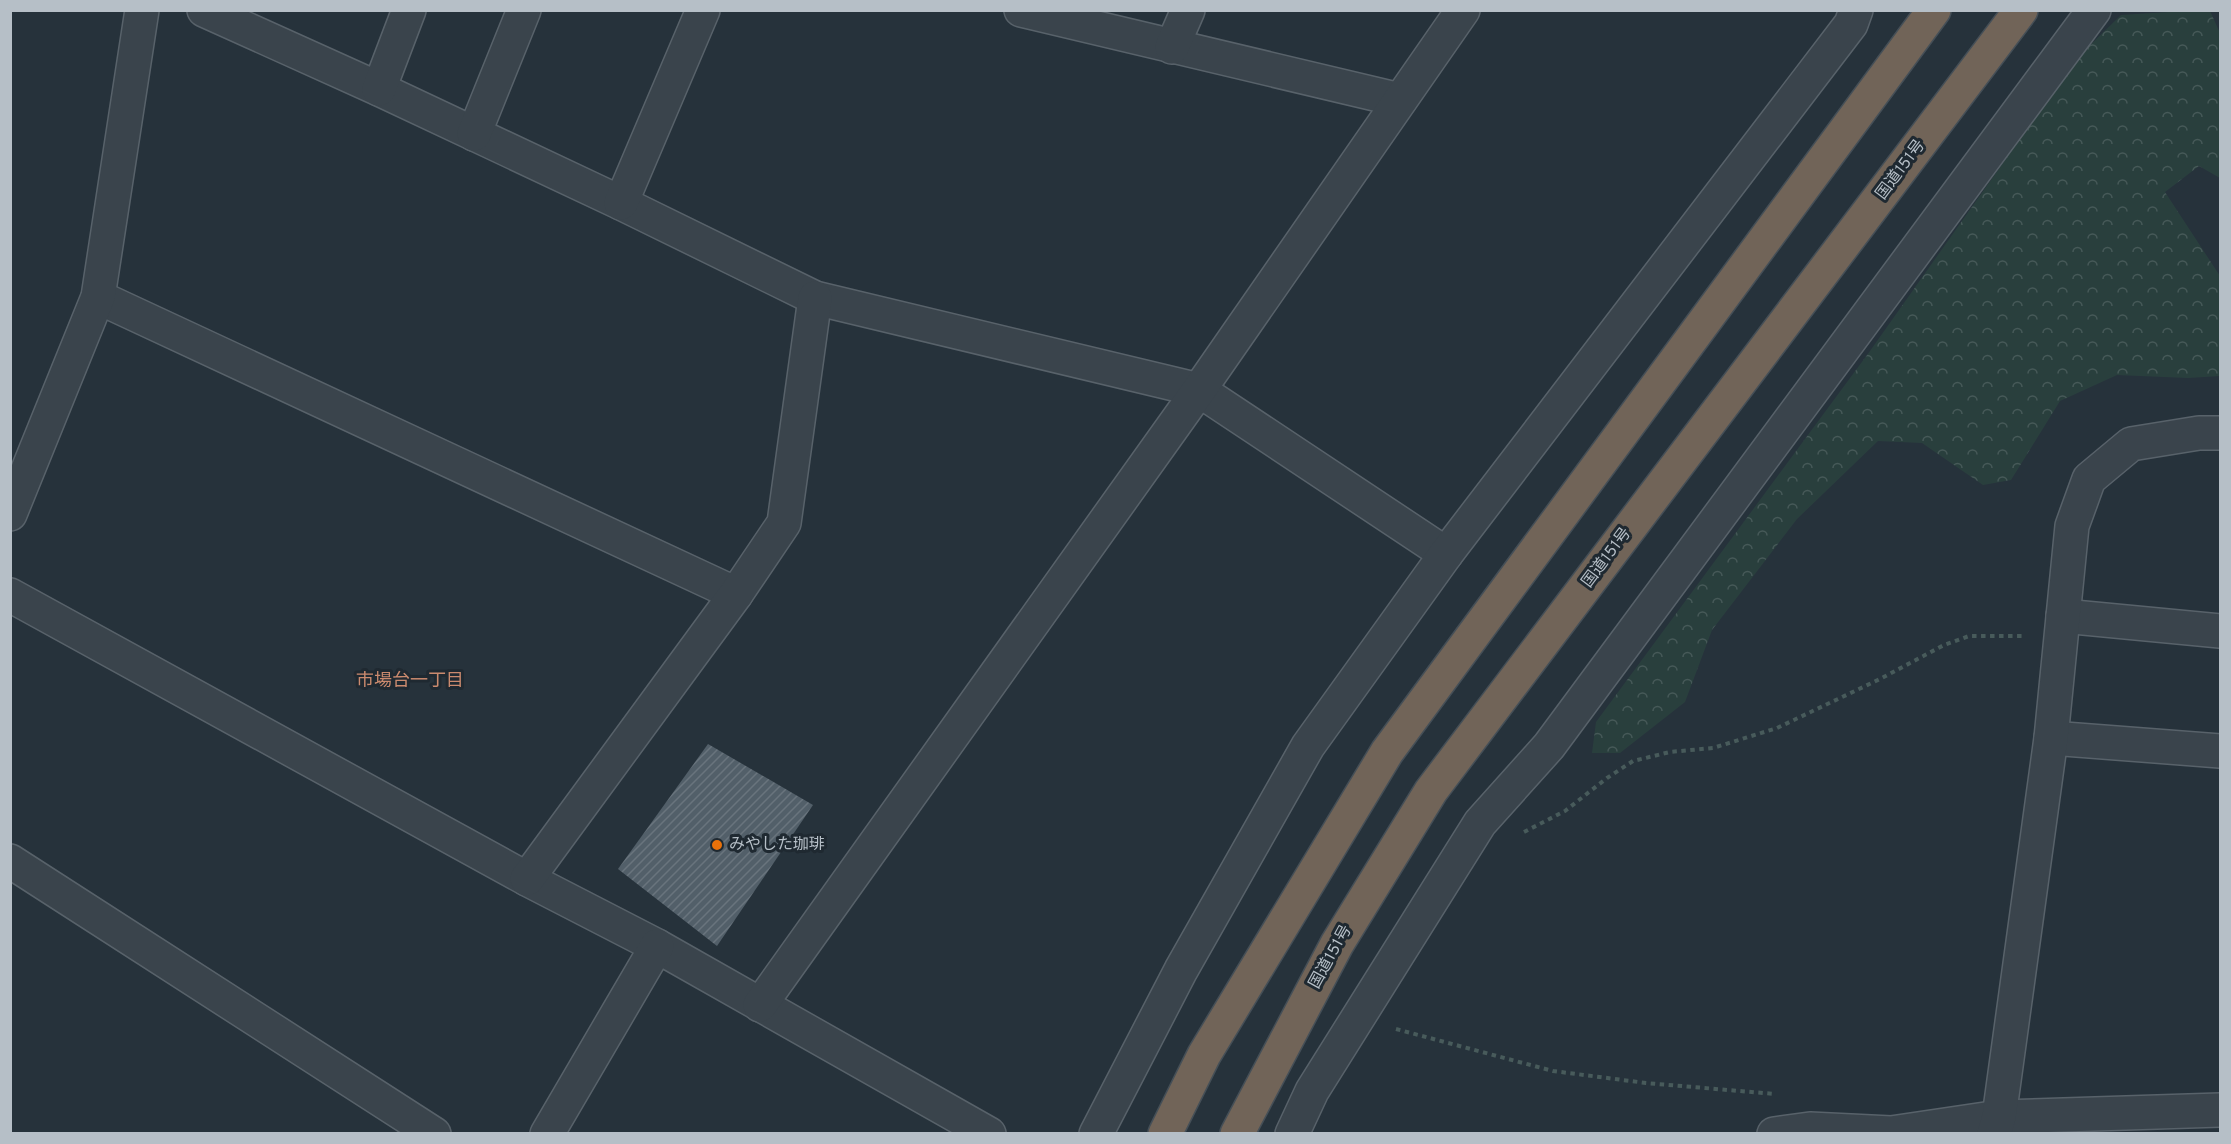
<svg xmlns="http://www.w3.org/2000/svg" width="2231" height="1144" font-family="Overpass,'Noto Sans JP',sans-serif">
  <style>
    .forest { fill: url(#forest-crowns) }
    .building { fill: url(#building-hatch) }
    .lines { fill: none; stroke-linecap: round; stroke-linejoin: round }
    .minor-casing { stroke: #58626a; stroke-width: 36 }
    .highway-casing { stroke: #454f57; stroke-width: 36 }
    .path { stroke: #485b5b; stroke-width: 4; stroke-dasharray: 4.5 4.5; stroke-linecap: butt }
    .minor { stroke: #3a444c; stroke-width: 33 }
    .highway { stroke: #716458; stroke-width: 33 }
    .food-dot { fill: #e8710a; stroke: #1f2931; stroke-width: 2 }
    .labels { text-anchor: middle; dominant-baseline: central; stroke-width: 6; stroke-linejoin: round; paint-order: stroke }
    .street-label { font-size: 16px; fill: #b6bfc7; stroke: #1f2931 }
    .poi-label { font-size: 16px; fill: #b6bfc7; stroke: #1f2931; text-anchor: start }
    .neighbourhood-label { font-size: 18px; fill: #ca8a6e; stroke: #1f2931 }
  </style>
  <defs>
    <pattern id="forest-crowns" width="20" height="18" patternUnits="userSpaceOnUse" patternTransform="scale(1.5)"><rect width="20" height="18" fill="#293f3d"/><path d="M2 6a3 3 0 1 1 6 0M12 15a3 3 0 1 1 6 0" fill="none" stroke="#465958"/></pattern>
    <pattern id="building-hatch" width="6" height="6" patternUnits="userSpaceOnUse" patternTransform="scale(1.5)"><rect width="6" height="6" fill="#525f69"/><path d="M-1 1l2-2M0 6l6-6M5 7l2-2" fill="none" stroke="#69747d"/></pattern>
  </defs>
  <rect width="100%" height="100%" fill="#26323b"/>
  <path class="forest" d="M2185 11H2210L2220 33V178L2199 166 2165 192 2220 276V376L2188 378 2117 375 2060 401 2011 480 1983 485 1922 443 1878 441 1797 519 1712 630 1685 702 1620 753H1592L1596 722 1870 351 2078 57 2121 15Z"/>
  <path class="building" d="M708 744 813 805 717 946 618 869Z"/>
  <g class="lines">
    <defs>
      <g id="minor">
        <path d="M204 10 379 89 621 203 815 298 1199 390 1446 554"/>
        <path d="M1021 10 1400 100"/>
        <path d="M1172 47 1188 10"/>
        <path d="M379 89 409 10"/>
        <path d="M474 134 524 10"/>
        <path d="M621 203 703 10"/>
        <path d="M98 297 736 594"/>
        <path d="M10 514 98 297 142 10"/>
        <path d="M10 595 527 879 657 946 989 1134"/>
        <path d="M2063 616 2220 631"/>
        <path d="M2051 738 2220 751"/>
        <path d="M10 861 434 1134"/>
        <path d="M527 879 736 594 784 523 815 298"/>
        <path d="M760 1005 1199 390 1463 10"/>
        <path d="M547 1134 657 946"/>
        <path d="M1096 1134 1181 970 1308 746 1446 554 1851 24 1856 10"/>
        <path d="M1292 1134 1312 1091 1480 823 1549 746 2094 10"/>
        <path d="M1774 1134 1810 1129 1891 1133 1999 1117 2220 1110"/>
        <path d="M1994 1134 1999 1117 2051 738 2072 526 2089 479 2131 444 2199 433H2220"/>
      </g>
      <g id="highway">
        <path d="M1165 1134 1204 1055 1387 752 1934 10"/>
        <path d="M1237 1134 1337 944 1431 791 2021 10"/>
      </g>
    </defs>
    <use href="#minor" class="minor-casing"/>
    <use href="#highway" class="highway-casing"/>
    <g class="path">
      <path d="M1524 832 1565 811 1607 778 1633 761 1670 752 1713 748 1777 728 1880 679 1944 645 1969 636H2024"/>
      <path d="M1396 1029 1553 1071 1646 1083 1775 1094"/>
    </g>
    <use href="#minor" class="minor"/>
    <use href="#highway" class="highway"/>
  </g>
  <circle class="food-dot" cx="717" cy="845" r="6"/>
  <g class="labels">
    <g class="street-label">
      <text transform="translate(1901 170) rotate(-53)">国道151号</text>
      <text transform="translate(1607 558) rotate(-53)">国道151号</text>
      <text transform="translate(1331 957) rotate(-61)">国道151号</text>
    </g>
    <g class="poi-label">
      <text x="729" y="845">みやした珈琲</text>
    </g>
    <g class="neighbourhood-label">
      <text x="410" y="681">市場台一丁目</text>
    </g>
  </g>
  <rect width="2231" height="1144" fill="none" stroke="#b6bfc7" stroke-width="24"/>
</svg>
